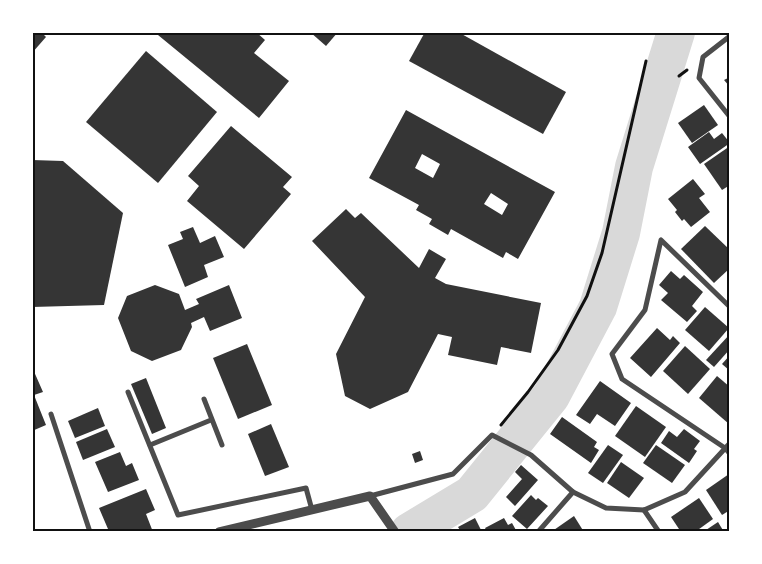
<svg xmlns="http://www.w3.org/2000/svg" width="762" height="564" font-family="'Golos Text',sans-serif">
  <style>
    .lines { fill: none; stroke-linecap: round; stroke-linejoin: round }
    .river { stroke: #d9d9d9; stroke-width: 38 }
    .building { fill: #353535; fill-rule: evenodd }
    .path { stroke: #111; stroke-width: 3 }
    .minor { stroke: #4c4c4c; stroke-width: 5 }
    .tertiary { stroke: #4c4c4c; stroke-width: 9 }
    .neatline { fill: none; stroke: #111; stroke-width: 2 }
  </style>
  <rect width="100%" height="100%" fill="#fff"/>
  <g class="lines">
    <path class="river" d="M409 532 472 494 551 396 598 307 621 233 634 167 676 32"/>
  </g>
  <g class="building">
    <path d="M32 32H41L46 37 32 53Z"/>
    <path d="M160 32H256L265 40 254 53 289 81 259 118 158 35Z"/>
    <path d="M310 32H338L326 46Z"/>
    <path d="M425 32H458L566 92 543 134 409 61Z"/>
    <path d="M146 51 217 112 158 183 86 122Z"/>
    <path d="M730 77V87L724 80Z"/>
    <path d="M704 105 718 125 692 143 678 123Z"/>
    <path d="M406 110 555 192 518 259 506 252 503 258 451 229 448 235 429 224 432 219 416 210 419 205 369 178ZM422 154 440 164 433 178 415 168ZM491 193 508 204 502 215 484 204Z"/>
    <path d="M231 126 292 177 283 187 291 194 244 249 187 201 199 186 188 176Z"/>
    <path d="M709 132 714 139 722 133 730 143 700 164 688 147Z"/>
    <path d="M730 146V185L722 190 704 164Z"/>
    <path d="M32 160 63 161 123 213 104 305 32 307Z"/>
    <path d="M693 179 705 194 699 198 710 212 691 227 684 219 682 221 675 212 677 210 668 199Z"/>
    <path d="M346 209 355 218 361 213 419 268 429 249 446 259 435 278 446 284 541 303 531 353 501 347 497 365 448 355 452 337 438 334 408 392 370 409 345 396 336 354 365 297 312 241Z"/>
    <path d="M705 226 730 250V268L714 283 681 249Z"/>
    <path d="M193 227 200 243 215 236 224 257 204 265 208 277 185 287 168 245 183 239 180 232Z"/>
    <path d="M671 271 680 279 684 275 703 292 692 306 697 311 687 322 661 300 668 293 659 285Z"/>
    <path d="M155 285 179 294 185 310 199 304 196 299 229 285 242 318 210 331 204 317 191 323 192 327 181 350 152 361 131 351 118 318 127 296Z"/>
    <path d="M705 307 729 328 709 351 685 330Z"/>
    <path d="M657 328 670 340 673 336 680 343 651 377 630 358Z"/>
    <path d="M730 334V349L714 367 706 360Z"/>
    <path d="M247 344 272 405 238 419 213 358Z"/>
    <path d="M685 346 710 369 688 394 663 371Z"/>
    <path d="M730 355V371L722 364Z"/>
    <path d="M32 367 43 392 34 395 46 425 32 431Z"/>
    <path d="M717 376 730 387 729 424 699 398Z"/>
    <path d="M146 378 166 428 152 434 131 384Z"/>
    <path d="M600 381 631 403 615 426 597 414 590 424 576 415Z"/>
    <path d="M636 406 666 427 645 457 615 436Z"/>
    <path d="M98 408 105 426 75 438 68 421Z"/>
    <path d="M562 417 597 442 594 447 599 450 591 463 550 434Z"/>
    <path d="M271 424 289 467 265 476 248 434Z"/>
    <path d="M107 429 115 447 83 460 76 442Z"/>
    <path d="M684 429 700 441 694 449 697 451 689 463 661 443 669 431 677 437Z"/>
    <path d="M608 445 623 455 603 483 588 473Z"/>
    <path d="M656 445 685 465 672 483 643 463Z"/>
    <path d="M420 451 423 460 415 463 412 454Z"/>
    <path d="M120 452 126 466 132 463 139 480 108 492 95 462Z"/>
    <path d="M621 462 644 478 629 498 607 483Z"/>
    <path d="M521 465 538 480 515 506 506 497 522 479 515 472Z"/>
    <path d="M729 474 730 510 722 515 706 490Z"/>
    <path d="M146 489 155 510 146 514 153 532H103L108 529 99 508Z"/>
    <path d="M531 495 536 500 538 498 548 506 527 529 512 516Z"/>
    <path d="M699 498 713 519 695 532H681L671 517Z"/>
    <path d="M574 516 584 532H551Z"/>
    <path d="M475 518 482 532H461L458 527Z"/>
    <path d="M504 518 508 525 512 523 517 532H487L485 528Z"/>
    <path d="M718 522 724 532H703Z"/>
  </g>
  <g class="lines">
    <g class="path">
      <path d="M679 76 687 70"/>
      <path d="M501 425 528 392 558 350 587 296 602 253 646 61"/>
    </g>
    <g class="minor">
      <path d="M730 36 703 57 699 78 730 117"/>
      <path d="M730 307 661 240 645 310 612 354 622 379 725 448 730 454"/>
      <path d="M128 392 178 515 306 488 312 510"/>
      <path d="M204 399 222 445"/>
      <path d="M51 414 90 532"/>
      <path d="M150 445 211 420"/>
      <path d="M370 496 453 474 492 435 531 455 573 492 606 508 644 510 685 492 730 443"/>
      <path d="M644 510 659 532"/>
      <path d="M538 532 573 492"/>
    </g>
    <path class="tertiary" d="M219 532 370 496 395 532"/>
  </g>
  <rect width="762" height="564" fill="none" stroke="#ffffff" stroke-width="68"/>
  <rect x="34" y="34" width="694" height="496" class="neatline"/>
</svg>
